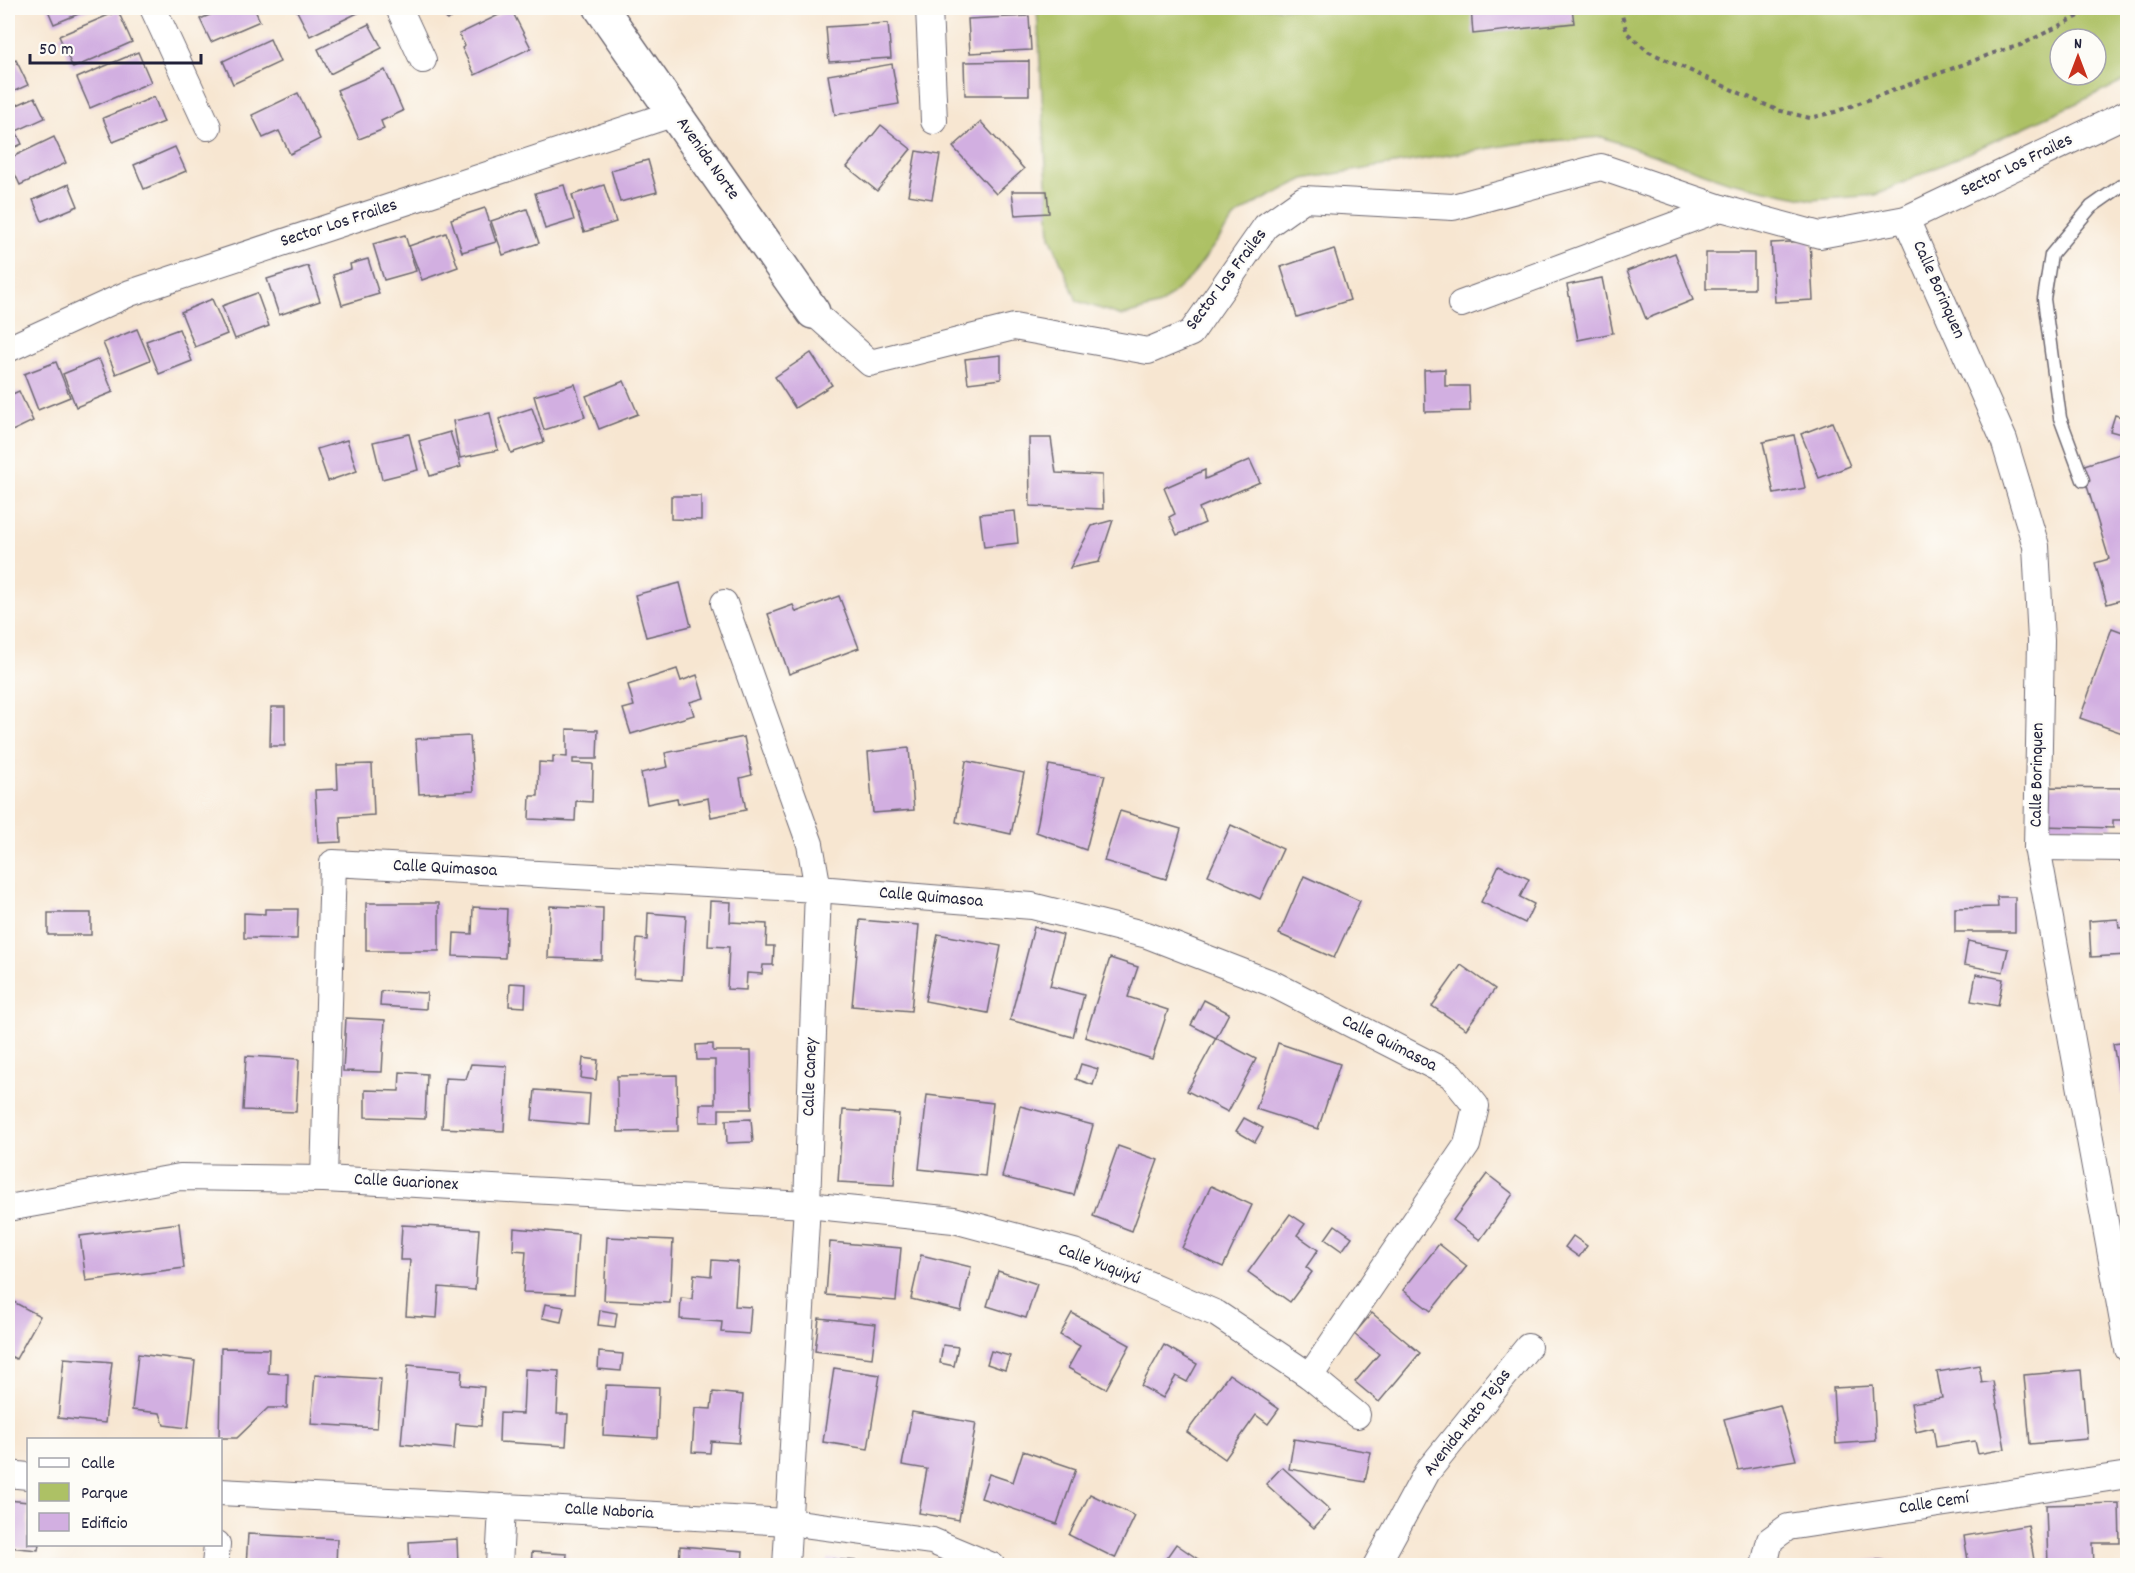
<svg xmlns="http://www.w3.org/2000/svg" width="2135" height="1573" font-family="Dekko,sans-serif">
  <style>
    .green { fill: #adc165; stroke: #687250; stroke-width: 1.5; fill-rule: evenodd }
    .building { fill: #d2afe1 }
    .lines { fill: none; stroke-linecap: round; stroke-linejoin: round }
    .lane-casing { stroke: #6d6770; stroke-width: 15 }
    .street-casing { stroke: #6d6770; stroke-width: 28 }
    .secondary-casing { stroke: #6d6770; stroke-width: 36 }
    .path { stroke: #6d6770; stroke-width: 4; stroke-dasharray: 4.5 4.5; stroke-linecap: butt }
    .lane { stroke: #fff; stroke-width: 12 }
    .street { stroke: #fff; stroke-width: 26 }
    .secondary { stroke: #fff; stroke-width: 33 }
    .labels { text-anchor: middle; dominant-baseline: central; stroke-width: 5; stroke-linejoin: round; paint-order: stroke }
    .street-label { font-size: 18px; fill: #22223b; stroke: #fdfcf7 }
  </style>
  <rect width="100%" height="100%" fill="#fdfcf7"/>
  <filter id="ink" filterUnits="userSpaceOnUse"><feTurbulence type="fractalNoise" baseFrequency=".0167" numOctaves="2"/><feDisplacementMap in="SourceGraphic" scale="12" xChannelSelector="R" yChannelSelector="G"/><feConvolveMatrix kernelMatrix="1 2 1 2 8 2 1 2 1" color-interpolation-filters="sRGB"/></filter>
  <filter id="wash" filterUnits="userSpaceOnUse"><feTurbulence type="fractalNoise" baseFrequency=".008" numOctaves="4" result="noise"/><feDisplacementMap in="SourceGraphic" scale="24" xChannelSelector="R" yChannelSelector="G"/><feGaussianBlur stdDeviation="1.35" result="paint"/><feColorMatrix in="noise" values="0 0 0 0 0 0 0 0 0 0 0 0 0 0 0 0 0 1.4 0 .05"/><feComposite in="paint" operator="in"/></filter>
  <g filter="url(#wash)">
    <rect width="100%" height="100%" fill="#f7e6d1"/>
    <path class="green" d="M1037 8H2127V80L1876 195 1812 200 1730 182 1602 137 1515 144 1304 179 1253 205 1234 218 1191 277 1160 305 1122 316 1077 301 1050 236ZM2060 39H2096V75H2060Z"/>
    <g id="blocks">
      <g class="building">
        <path d="M47 8H93L54 24Z"/>
        <path d="M227 8H254L260 21 211 42 200 19Z"/>
        <path d="M303 8H368L310 36 297 11Z"/>
        <path d="M441 8H471L447 20Z"/>
        <path d="M964 8H1023V10L964 11Z"/>
        <path d="M1471 8H1572L1574 23 1473 34Z"/>
        <path d="M511 9 531 48 475 75 462 48 465 46 459 34Z"/>
        <path d="M118 11 132 42 73 68 59 36Z"/>
        <path d="M1029 16 1031 50 970 53 968 19Z"/>
        <path d="M888 23 891 58 829 62 826 27Z"/>
        <path d="M369 24 382 48 330 74 318 49Z"/>
        <path d="M270 39 280 62 233 84 223 61Z"/>
        <path d="M138 52 151 82 90 108 77 78Z"/>
        <path d="M16 60 28 85 8 94V64Z"/>
        <path d="M1029 61V95H965L964 62Z"/>
        <path d="M892 64 899 104 835 115 828 75Z"/>
        <path d="M385 70 403 111 381 121 384 129 359 139 337 90Z"/>
        <path d="M298 93 320 139 290 154 279 131 263 138 252 115Z"/>
        <path d="M35 97 45 118 16 131 22 144 8 150V109Z"/>
        <path d="M154 97 164 122 113 142 103 118Z"/>
        <path d="M981 122 1024 169 996 194 953 147Z"/>
        <path d="M881 125 911 149 877 191 847 167Z"/>
        <path d="M54 137 66 163 20 185 8 159Z"/>
        <path d="M175 147 186 171 144 189 134 165Z"/>
        <path d="M916 151 940 155 932 199 908 195Z"/>
        <path d="M648 160 657 192 620 202 611 170Z"/>
        <path d="M69 184 78 206 42 221 33 200Z"/>
        <path d="M564 185 574 220 545 229 535 193Z"/>
        <path d="M604 185 616 222 584 232 572 195Z"/>
        <path d="M1012 191H1047L1049 213 1015 215Z"/>
        <path d="M485 208 496 242 462 252 451 219Z"/>
        <path d="M527 209 539 243 503 255 491 221Z"/>
        <path d="M446 233 458 267 422 280 409 246Z"/>
        <path d="M405 235 416 271 384 280 373 244Z"/>
        <path d="M1810 241 1813 300 1775 302 1771 243Z"/>
        <path d="M1334 249 1350 300 1297 317 1281 267Z"/>
        <path d="M1675 253 1693 300 1646 319 1627 271Z"/>
        <rect x="1706" y="253" width="48" height="36"/>
        <path d="M368 259 379 294 342 305 333 275 351 269 350 264Z"/>
        <path d="M308 266 320 301 279 315 267 279Z"/>
        <path d="M1602 278 1613 333 1578 340 1567 285Z"/>
        <path d="M257 293 269 326 235 339 222 306Z"/>
        <path d="M212 299 227 334 195 347 181 312Z"/>
        <path d="M137 329 150 360 116 374 103 343Z"/>
        <path d="M179 329 192 361 159 374 146 341Z"/>
        <path d="M811 353 832 385 795 408 775 377Z"/>
        <path d="M1001 355V379L968 383 965 359Z"/>
        <path d="M99 359 113 392 76 407 63 374Z"/>
        <path d="M56 362 70 397 38 410 24 374Z"/>
        <path d="M1445 369V386H1469L1470 411 1425 412 1424 370Z"/>
        <path d="M624 381 638 414 599 429 586 396Z"/>
        <path d="M575 384 585 417 544 430 534 396Z"/>
        <path d="M19 391 33 421 8 433V396Z"/>
        <path d="M532 408 544 442 511 453 499 419Z"/>
        <path d="M490 413 498 450 460 458 453 421Z"/>
        <path d="M2115 415 2128 419V436L2110 431Z"/>
        <path d="M1832 422 1850 466 1819 478 1801 434Z"/>
        <path d="M450 432 461 467 430 476 419 441Z"/>
        <path d="M409 434 418 470 382 479 373 442Z"/>
        <path d="M1794 435 1805 488 1774 494 1763 442Z"/>
        <path d="M1029 438H1051L1056 473 1102 475 1103 509 1030 506Z"/>
        <path d="M347 440 357 471 328 481 317 449Z"/>
        <path d="M2128 441V598L2107 604 2095 563 2109 559 2081 466 2123 453Z"/>
        <path d="M1250 460 1260 482 1199 508 1205 523 1177 535 1169 517 1175 514 1164 488 1205 470V479Z"/>
        <path d="M671 496H701V520L671 519Z"/>
        <path d="M1015 511 1018 543 984 547 980 514Z"/>
        <path d="M1113 520 1099 562 1070 568 1092 526Z"/>
        <path d="M680 583 691 626 646 637 635 595Z"/>
        <path d="M839 596 859 648 789 674 768 614 793 605 796 612Z"/>
        <path d="M2112 628 2128 634V735L2080 718Z"/>
        <path d="M677 669 681 681 697 675 704 698 690 702 694 715 631 734 623 709 634 706 628 685Z"/>
        <path d="M271 707H285V746H270Z"/>
        <path d="M567 729 598 730 597 759H573V763L593 764 592 802 576 801 575 821 529 819 530 796H538L539 762 553 763V756L567 757Z"/>
        <path d="M470 736 474 791 419 794 416 739Z"/>
        <path d="M744 737 752 775 740 778 746 810 711 817 708 798 678 804 677 798 647 804 641 773 668 767 665 753Z"/>
        <path d="M909 748 914 810 873 813 868 752Z"/>
        <path d="M966 761 1024 773 1011 834 956 822Z"/>
        <path d="M372 764 374 815 340 817 341 842 318 843 315 790 338 789 337 765Z"/>
        <path d="M1049 765 1105 775 1086 850 1036 832Z"/>
        <path d="M2044 787 2128 788V820H2113V828L2043 826Z"/>
        <path d="M1120 811 1181 829 1166 879 1104 861Z"/>
        <path d="M1231 825 1283 849 1260 899 1208 875Z"/>
        <path d="M1499 865 1529 879 1520 897 1534 904 1525 923 1481 902Z"/>
        <path d="M1304 876 1360 901 1334 958 1279 934Z"/>
        <path d="M1997 897H2015V932H1955V908L1998 907Z"/>
        <path d="M710 901 731 902 730 922 767 924 766 946H774L773 965H763L762 974 747 973 746 990 727 989 729 947 708 946Z"/>
        <rect x="366" y="903" width="73" height="48"/>
        <path d="M550 906 603 908 602 960 548 958Z"/>
        <path d="M473 907 507 909 505 958 453 956 454 933 472 934Z"/>
        <path d="M265 909H298L297 939 244 938V913L265 914Z"/>
        <rect x="48" y="913" width="43" height="22"/>
        <path d="M648 913 686 916 682 980 634 977 637 939 647 940Z"/>
        <path d="M2118 919 2119 928 2128 927V955L2091 957 2089 921Z"/>
        <path d="M860 920 919 925 911 1011 852 1006Z"/>
        <path d="M1034 927 1063 935 1050 986 1084 995 1073 1037 1010 1020Z"/>
        <path d="M938 934 1001 946 988 1013 925 1001Z"/>
        <path d="M1968 941 2008 949 2003 972 1964 965Z"/>
        <path d="M1110 958 1138 967 1128 997 1168 1010 1152 1059 1085 1037Z"/>
        <path d="M1461 965 1495 989 1466 1029 1432 1006Z"/>
        <path d="M2128 971V1001H2126L2124 972Z"/>
        <path d="M1976 974 2003 979 1998 1006 1971 1001Z"/>
        <path d="M510 983 526 984 525 1007 509 1006Z"/>
        <path d="M381 991 427 993 426 1009 380 1006Z"/>
        <path d="M1204 1000 1229 1013 1216 1038 1191 1025Z"/>
        <path d="M346 1018 385 1020 382 1072 343 1071Z"/>
        <path d="M1216 1038 1256 1059 1228 1112 1187 1091Z"/>
        <path d="M2128 1042V1094L2122 1095 2113 1044Z"/>
        <path d="M1278 1043 1340 1064 1318 1129 1256 1109Z"/>
        <path d="M713 1044V1051H751L752 1109H719V1122H700V1104H715V1060H697L696 1045Z"/>
        <path d="M246 1056 299 1059 296 1112 243 1110Z"/>
        <path d="M583 1058 598 1060 596 1080 581 1078Z"/>
        <path d="M471 1064 507 1066 504 1131 442 1128 445 1078 466 1079Z"/>
        <path d="M1081 1064 1098 1069 1093 1085 1076 1079Z"/>
        <path d="M400 1072 427 1074 425 1119 365 1117V1090L399 1091Z"/>
        <path d="M677 1075 678 1131 618 1132 617 1076Z"/>
        <path d="M535 1090 590 1094 588 1125 532 1120Z"/>
        <path d="M927 1095 993 1103 985 1176 919 1169Z"/>
        <path d="M1020 1106 1093 1125 1074 1195 1002 1177Z"/>
        <path d="M843 1110 899 1114 894 1185 838 1182Z"/>
        <path d="M1244 1118 1263 1128 1255 1142 1236 1131Z"/>
        <path d="M751 1119 753 1142 727 1143 726 1120Z"/>
        <path d="M1118 1146 1158 1160 1132 1231 1093 1216Z"/>
        <path d="M1487 1174 1513 1194 1480 1240 1453 1220Z"/>
        <path d="M1211 1186 1252 1205 1223 1267 1182 1248Z"/>
        <path d="M1290 1214 1305 1224 1297 1235 1318 1250 1306 1267 1312 1272 1290 1302 1248 1272Z"/>
        <path d="M179 1223 184 1268 86 1281 80 1236Z"/>
        <path d="M402 1225 479 1229 475 1290 439 1287 437 1318 406 1316 410 1260H400Z"/>
        <path d="M1335 1225 1352 1237 1342 1251 1325 1239Z"/>
        <path d="M514 1228 578 1234 574 1294 523 1292 526 1251 513 1250Z"/>
        <path d="M1573 1236 1587 1246 1579 1257 1565 1247Z"/>
        <path d="M607 1237 673 1240 670 1303 604 1300Z"/>
        <path d="M830 1242 901 1248 896 1301 826 1295Z"/>
        <path d="M1439 1244 1467 1266 1431 1311 1403 1290Z"/>
        <path d="M921 1255 971 1267 961 1311 911 1299Z"/>
        <path d="M712 1260 738 1262 735 1306 751 1307 749 1334 721 1332 722 1322 680 1319 681 1298 692 1299 694 1274 711 1276Z"/>
        <path d="M998 1271 1037 1284 1026 1318 987 1306Z"/>
        <path d="M8 1299 40 1316 16 1359 8 1355Z"/>
        <path d="M545 1304 564 1307 561 1322 542 1318Z"/>
        <path d="M600 1310 617 1313 615 1327 598 1325Z"/>
        <path d="M1072 1313 1130 1345 1106 1389 1068 1368 1080 1346 1060 1335Z"/>
        <path d="M1372 1313 1420 1353 1379 1402 1355 1382 1379 1354 1354 1334Z"/>
        <path d="M819 1318 876 1324 872 1358 815 1351Z"/>
        <path d="M943 1345 958 1347 954 1366 940 1363Z"/>
        <path d="M1164 1345 1197 1364 1187 1382 1176 1376 1163 1398 1141 1386Z"/>
        <path d="M221 1348 269 1349 268 1373 288 1374 287 1408H268L237 1438H219Z"/>
        <path d="M991 1351 1010 1356 1005 1370 987 1364Z"/>
        <path d="M599 1352 623 1354 621 1371 598 1369Z"/>
        <path d="M138 1354 195 1361 188 1428 164 1425 160 1413 132 1410Z"/>
        <path d="M64 1358 112 1362 105 1423 58 1418Z"/>
        <path d="M408 1365 462 1370 461 1385 484 1387 481 1426 456 1424 454 1449 401 1444Z"/>
        <path d="M1979 1365 1982 1383 1993 1381 2005 1449 1978 1454 1975 1441 1936 1447 1933 1428 1916 1432 1911 1403 1942 1398 1937 1372Z"/>
        <path d="M834 1368 880 1375 868 1449 823 1442Z"/>
        <path d="M525 1369 559 1371 557 1414H568L566 1446 499 1442 500 1413 523 1414Z"/>
        <path d="M2081 1370 2087 1439 2030 1444 2024 1375Z"/>
        <path d="M1229 1374 1279 1409 1268 1424 1256 1415 1225 1459 1187 1432Z"/>
        <path d="M315 1375 381 1379 377 1428 311 1424Z"/>
        <path d="M606 1385 659 1387 657 1438 603 1435Z"/>
        <path d="M1873 1386 1876 1441 1836 1444 1833 1388Z"/>
        <path d="M713 1392 743 1395 739 1443 711 1441 710 1453 692 1452 695 1408 711 1409Z"/>
        <path d="M1780 1405 1796 1460 1738 1470 1724 1419Z"/>
        <path d="M912 1412 976 1423 959 1520 919 1513 927 1469 902 1465Z"/>
        <path d="M1294 1439 1371 1452 1365 1482 1289 1469Z"/>
        <path d="M1023 1451 1076 1469 1057 1524 981 1498 989 1474 1013 1482Z"/>
        <path d="M1282 1467 1330 1510 1314 1528 1266 1484Z"/>
        <path d="M1090 1494 1135 1516 1115 1558 1069 1535Z"/>
        <path d="M8 1500 28 1502V1544H39L38 1550 8 1547Z"/>
        <path d="M2119 1503 2120 1543H2093L2094 1566H2048L2046 1505Z"/>
        <path d="M2028 1525 2035 1566H1969L1964 1536Z"/>
        <path d="M248 1534 337 1539 336 1566H246Z"/>
        <path d="M457 1539 458 1566H410L409 1542Z"/>
        <path d="M1176 1544 1208 1566H1165L1162 1564Z"/>
        <path d="M680 1546 743 1551 742 1566H679Z"/>
        <path d="M532 1552 567 1554 566 1566H531Z"/>
        <path d="M827 1559 875 1562V1566H827Z"/>
        <path d="M1881 1559 1911 1566H1844V1564Z"/>
        <path d="M45 1561 71 1563 70 1566H44Z"/>
      </g>
    </g>
  </g>
  <g filter="url(#ink)">
    <use href="#blocks" fill-opacity="0" stroke="#6d6770" stroke-width="1.5"/>
    <g class="lines">
      <defs>
        <path id="lane" d="M2083 480 2060 418 2044 299 2051 255 2091 207 2128 181"/>
        <g id="street">
          <path d="M153 8 208 127"/>
          <path d="M399 8 423 60"/>
          <path d="M929 8 934 121"/>
          <path d="M1906 219 2004 440 2036 546 2041 641 2037 847 2128 1349"/>
          <path d="M1461 304 1721 208"/>
          <path d="M813 312 870 363 1014 327 1148 351 1191 333 1266 226 1304 199 1453 207 1601 167 1721 208 1820 235 1906 219 2128 113"/>
          <path d="M8 349 130 293 675 113"/>
          <path d="M724 603 810 844 818 889 807 1205 786 1566"/>
          <path d="M2037 847 2128 848"/>
          <path d="M324 1179 333 863 818 889 1032 906 1147 935 1271 983 1451 1075 1476 1106 1467 1145 1310 1376"/>
          <path d="M8 1208 180 1177 324 1179 807 1205 954 1220 1074 1252 1217 1314 1310 1376 1357 1415"/>
          <path d="M8 1474 28 1476"/>
          <path d="M220 1492 789 1522 932 1541 992 1566"/>
          <path d="M215 1566 217 1544"/>
          <path d="M499 1566 502 1507"/>
          <path d="M1376 1566 1427 1472 1528 1347"/>
          <path d="M1764 1566 1770 1540 1788 1527 2128 1475"/>
        </g>
        <path id="secondary" d="M601 8 813 312"/>
      </defs>
      <use href="#lane" class="lane-casing"/>
      <use href="#street" class="street-casing"/>
      <use href="#secondary" class="secondary-casing"/>
      <path class="path" d="M1620 8 1627 33 1649 52 1777 110 1810 118 1835 112 1994 53 2021 45 2095 8"/>
      <use href="#lane" class="lane"/>
      <use href="#street" class="street"/>
      <use href="#secondary" class="secondary"/>
    </g>
  </g>
  <g class="labels">
    <g class="street-label">
      <text transform="translate(707 159) rotate(55)">Avenida Norte</text>
      <text transform="translate(2017 166) rotate(-26)">Sector Los Frailes</text>
      <text transform="translate(339 224) rotate(-18)">Sector Los Frailes</text>
      <text transform="translate(1227 280) rotate(-53)">Sector Los Frailes</text>
      <text transform="translate(1938 290) rotate(66)">Calle Borinquen</text>
      <text transform="translate(2038 775) rotate(-89)">Calle Borinquen</text>
      <text transform="translate(445 869) rotate(3)">Calle Quimasoa</text>
      <text transform="translate(931 898) rotate(5)">Calle Quimasoa</text>
      <text transform="translate(1389 1044) rotate(27)">Calle Quimasoa</text>
      <text transform="translate(811 1077) rotate(-88)">Calle Caney</text>
      <text transform="translate(406 1183) rotate(3)">Calle Guarionex</text>
      <text transform="translate(1099 1265) rotate(21)">Calle Yuquiyú</text>
      <text transform="translate(1468 1423) rotate(-52)">Avenida Hato Tejas</text>
      <text transform="translate(1934 1504) rotate(-9)">Calle Cemí</text>
      <text transform="translate(609 1512) rotate(3)">Calle Naboria</text>
    </g>
  </g>
  <rect width="2135" height="1573" fill="none" stroke="#fdfcf7" stroke-width="30"/>
  <rect x="27" y="1438" width="195" height="108" fill="#fdfcf7" stroke="#a5a5ac" stroke-width="1.5"/>
  <rect x="39" y="1458" width="30" height="9" fill="#ffffff" stroke="#a5a5ac" stroke-width="1.5"/>
  <text x="81" y="1468" font-size="18" fill="#22223b">Calle</text>
  <rect x="39" y="1483" width="30" height="18" fill="#adc165" stroke="#a5a5ac" stroke-width="1.5"/>
  <text x="81" y="1498" font-size="18" fill="#22223b">Parque</text>
  <rect x="39" y="1513" width="30" height="18" fill="#d2afe1" stroke="#a5a5ac" stroke-width="1.5"/>
  <text x="81" y="1528" font-size="18" fill="#22223b">Edificio</text>
  <g transform="translate(2078 57)"><circle r="28" fill="#fdfcf7" stroke="#a5a5ac" stroke-width="1.5"/>
  <path d="M0-4.5L10 22L0 15L-10 22Z" fill="#c8321e"/>
  <text y="-9" font-size="16" font-weight="bold" text-anchor="middle" fill="#22223b">N</text>
  </g>
  <path d="M30 54v9h171v-9" fill="none" stroke="#22223b" stroke-width="3"/>
  <text x="39" y="54" font-size="18" fill="#22223b" stroke="#fdfcf7" stroke-width="4.5" paint-order="stroke">50 m</text>
</svg>
